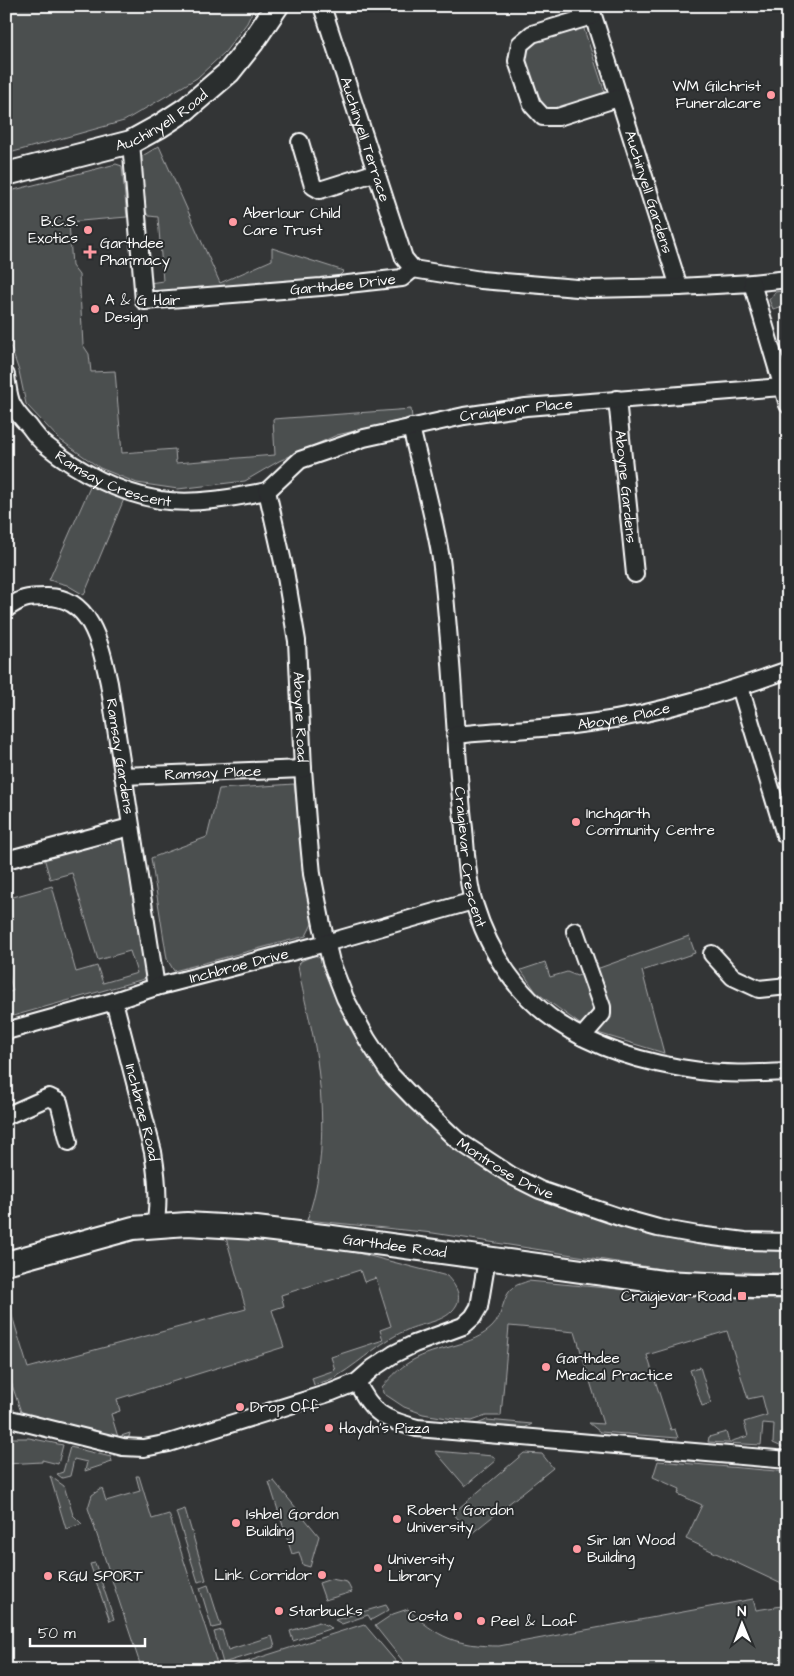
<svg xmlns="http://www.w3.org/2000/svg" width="794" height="1676" font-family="'Architects Daughter',sans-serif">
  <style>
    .green { fill: #4c4f50; stroke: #a6a7a8 }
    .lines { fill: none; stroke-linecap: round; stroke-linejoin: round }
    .street-casing { stroke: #fff; stroke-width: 20 }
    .secondary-casing { stroke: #fff; stroke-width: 26 }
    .street { stroke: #2a2d2e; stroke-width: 16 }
    .secondary { stroke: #2a2d2e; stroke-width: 22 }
    .poi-dot { fill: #ff9aa2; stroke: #2a2d2e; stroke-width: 2 }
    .labels { text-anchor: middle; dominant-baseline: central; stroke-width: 4; stroke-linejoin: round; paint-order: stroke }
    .poi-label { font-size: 15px; fill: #fff; stroke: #2a2d2e; text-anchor: start }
    .street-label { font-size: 15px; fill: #fff; stroke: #2a2d2e }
  </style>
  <rect width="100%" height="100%" fill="#333536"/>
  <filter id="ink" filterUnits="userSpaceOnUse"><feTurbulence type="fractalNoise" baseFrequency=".02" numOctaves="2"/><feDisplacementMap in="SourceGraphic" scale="10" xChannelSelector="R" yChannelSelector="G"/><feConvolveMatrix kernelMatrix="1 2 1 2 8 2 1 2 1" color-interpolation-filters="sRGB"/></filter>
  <g filter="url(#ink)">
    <g class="green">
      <path d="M6 6H255L247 23 225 52 197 78 124 121 6 154Z"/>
      <path d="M582 23 606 96 560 111H550L541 106 523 62 529 43Z"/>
      <path d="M159 146 220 283 272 260V248L344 271 336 279 165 295 155 292 149 283 163 281 158 217 149 216 144 210 139 158Z"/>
      <path d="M116 164 122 166 127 217 69 222 72 266 79 275 83 345 89 354 91 372 115 371 122 453 175 449 176 463 275 455 273 419 411 409 412 418 337 435 279 461 245 481 178 489 137 483 100 468 59 439 26 404 19 371 11 348 6 342V192Z"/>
      <path d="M788 290V305L773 309 769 300 775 292Z"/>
      <path d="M91 485 124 499 84 595 67 585 49 580Z"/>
      <path d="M294 784 313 922 306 936 174 971 167 959 151 858 207 837 219 789Z"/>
      <path d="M118 833 125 838 146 974 144 979 6 1018V993L13 991 6 966V899L52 886 76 972 97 966 103 983 137 973 130 951 98 960 72 873 50 879 43 854Z"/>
      <path d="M689 936 695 953 642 971 664 1053 588 1030 536 992 521 970 545 962 550 977 567 972 577 976Z"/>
      <path d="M315 955 324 961 394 1089 409 1105 427 1122 550 1199 788 1248V1273L674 1271 433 1233 307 1220C325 1170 324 1112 317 1060 313 1028 303 997 298 966L301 961Z"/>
      <path d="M225 1234 285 1241 358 1253 447 1276C454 1284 463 1295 456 1306 446 1322 426 1322 409 1329 382 1340 363 1360 339 1375 332 1380 322 1382 314 1385L312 1378 335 1370 331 1357 383 1340 380 1330 391 1326 376 1278 364 1282 360 1270 281 1295 284 1306 272 1310 284 1347 117 1399 120 1411 111 1414 118 1437 130 1433 129 1437 125 1439 22 1415 10 1379 6 1380V1296L28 1368 246 1309Z"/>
      <path d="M528 1281 663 1293 734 1296 742 1299H788V1448L782 1447 773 1443 774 1424 763 1423 761 1445 708 1442 709 1437 726 1432 729 1442 748 1436 744 1422 767 1415 762 1396 748 1399 727 1331 647 1355 671 1430 675 1429 678 1438 600 1432 589 1423 603 1424 575 1332 509 1326 501 1416H486L472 1421 453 1419 423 1414 404 1407 383 1393 382 1387C393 1375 402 1365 417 1358 441 1346 472 1346 492 1327 504 1316 501 1296 514 1287 517 1284 524 1283 528 1281Z"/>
      <path d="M700 1367 711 1403 702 1406 690 1370Z"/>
      <path d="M487 1420 532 1424 521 1430 472 1426Z"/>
      <path d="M11 1438H29L63 1445 58 1464 42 1460V1462L6 1464V1439Z"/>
      <path d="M70 1447 111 1457 112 1462 85 1471 87 1462 74 1459 70 1476 62 1478 57 1474 63 1472Z"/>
      <path d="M435 1451 493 1456 496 1460 465 1486Z"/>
      <path d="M524 1453 542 1454 553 1468 471 1534 453 1513Z"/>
      <path d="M658 1461 788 1472V1587L686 1539 702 1505 678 1494 680 1489 653 1477Z"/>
      <path d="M50 1476 64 1486 73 1515 82 1524 66 1529Z"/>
      <path d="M136 1476H139L152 1519 169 1514 219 1670H142L88 1508 92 1495 102 1488 106 1501 140 1491Z"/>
      <path d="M274 1481 319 1536 310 1567 303 1565 299 1552 292 1554 269 1482Z"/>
      <path d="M185 1509 206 1580 198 1582 176 1512Z"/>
      <path d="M95 1563 114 1619 110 1621 90 1564Z"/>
      <path d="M331 1579 347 1582 352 1592 325 1600 319 1583Z"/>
      <path d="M208 1585 221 1626 212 1628 200 1588Z"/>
      <path d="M753 1599 756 1610 788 1605V1670H410L375 1626 393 1614 408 1609C437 1638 458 1646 499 1646Z"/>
      <path d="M386 1605 389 1610 371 1620 368 1615 342 1624 335 1620Z"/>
      <path d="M319 1622 332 1628 293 1641 290 1631Z"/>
      <path d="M364 1624 403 1670H221Z"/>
      <path d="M222 1630 228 1650 272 1636 275 1647 223 1663 214 1632Z"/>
    </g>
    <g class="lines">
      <defs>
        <g id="street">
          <path id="s1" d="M322 6 404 258 413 269"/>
          <path id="s2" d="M590 6 679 287"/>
          <path d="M592 16 532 34 520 44 517 61 532 105 543 117H558L618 98"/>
          <path id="s3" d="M131 142 144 301 321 287 402 278 413 269"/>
          <path d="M300 142 313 186 320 190 377 172"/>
          <path d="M413 269 481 280 589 289 679 287 752 283 788 279"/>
          <path d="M752 283 788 405"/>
          <path id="s4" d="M6 375C7 384 8 393 11 402 15 411 22 419 29 426 34 433 40 441 47 446 79 472 119 493 160 500 195 505 232 498 267 491"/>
          <path id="s5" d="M617 399 635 574"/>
          <path id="s6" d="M411 427C421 471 434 515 441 559 445 589 447 620 450 651 455 710 457 770 464 829 466 851 467 883 474 903 508 1014 590 1056 700 1071 729 1075 759 1073 788 1072"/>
          <path id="s7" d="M267 491 285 571 297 641 303 769 307 821 312 874 322 925 331 962 345 998 367 1039 390 1074 416 1101 457 1140 512 1176 540 1190 622 1218 658 1228 698 1235 745 1241 788 1242"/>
          <path id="s8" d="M267 491 300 460 364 438 464 416 526 407 782 387"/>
          <path id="s9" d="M6 609C22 598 26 597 46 597 92 596 101 647 109 683L156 987"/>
          <path d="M740 687 785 835"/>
          <path id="s10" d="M455 735C502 730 549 729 596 722 662 713 725 692 788 670"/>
          <path id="s11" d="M123 776 303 769"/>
          <path d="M6 860 130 827"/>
          <path d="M575 931 602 1007V1014L582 1037"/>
          <path d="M712 954 733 977 759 989 788 986"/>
          <path id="s12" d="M114 1001 153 1152C157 1176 160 1202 155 1226"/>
          <path id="s13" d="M6 1031 114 1001 156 987 326 943 473 901"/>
          <path d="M6 1116 49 1097 59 1102 69 1142"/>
          <path d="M357 1382C372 1414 384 1419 417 1428L788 1460"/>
          <path d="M6 1418 123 1447 144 1448 169 1443 332 1392 357 1382 373 1368 394 1354 414 1344 463 1326 473 1317 479 1307 487 1259"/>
        </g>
        <g id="secondary">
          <path id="s14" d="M6 174 131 142 160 126 186 109 229 72 252 43 277 6"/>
          <path id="s15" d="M6 1263 133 1228 187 1224 256 1228 332 1237 662 1282 753 1286H788"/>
        </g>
      </defs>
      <use href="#street" class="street-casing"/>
      <use href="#secondary" class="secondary-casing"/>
      <use href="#street" class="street"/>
      <use href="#secondary" class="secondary"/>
    </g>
  </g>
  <g class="poi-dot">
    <circle cx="771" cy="95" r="5"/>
    <circle cx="233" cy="222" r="5"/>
    <circle cx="88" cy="230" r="5"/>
    <path d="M87.5 244.5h5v5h5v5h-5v5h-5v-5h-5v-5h5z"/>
    <circle cx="95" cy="309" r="5"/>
    <circle cx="576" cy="822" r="5"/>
    <rect x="737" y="1291" width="10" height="10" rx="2.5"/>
    <circle cx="546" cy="1367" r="5"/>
    <circle cx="240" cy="1407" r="5"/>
    <circle cx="329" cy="1428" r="5"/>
    <circle cx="397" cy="1519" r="5"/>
    <circle cx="236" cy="1523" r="5"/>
    <circle cx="577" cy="1549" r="5"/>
    <circle cx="378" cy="1568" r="5"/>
    <circle cx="322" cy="1575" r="5"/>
    <circle cx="48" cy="1576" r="5"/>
    <circle cx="279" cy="1611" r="5"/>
    <circle cx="458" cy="1616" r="5"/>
    <circle cx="481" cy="1621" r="5"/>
  </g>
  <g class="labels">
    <g class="poi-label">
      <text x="761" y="86" text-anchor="end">WM Gilchrist<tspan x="761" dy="17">Funeralcare</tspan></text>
      <text x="243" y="213">Aberlour Child<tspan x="243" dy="17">Care Trust</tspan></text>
      <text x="78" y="221" text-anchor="end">B.C.S.<tspan x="78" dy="17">Exotics</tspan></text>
      <text x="100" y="243">Garthdee<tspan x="100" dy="17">Pharmacy</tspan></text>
      <text x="105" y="300">A &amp; G Hair<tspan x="105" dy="17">Design</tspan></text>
      <text x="586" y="813">Inchgarth<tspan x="586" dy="17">Community Centre</tspan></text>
      <text x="732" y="1296" text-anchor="end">Craigievar Road</text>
      <text x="556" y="1358">Garthdee<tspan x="556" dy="17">Medical Practice</tspan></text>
      <text x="250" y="1407">Drop Off</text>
      <text x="339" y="1428">Haydn's Pizza</text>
      <text x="407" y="1510">Robert Gordon<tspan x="407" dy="17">University</tspan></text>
      <text x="246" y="1514">Ishbel Gordon<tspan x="246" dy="17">Building</tspan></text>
      <text x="587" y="1540">Sir Ian Wood<tspan x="587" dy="17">Building</tspan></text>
      <text x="388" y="1559">University<tspan x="388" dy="17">Library</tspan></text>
      <text x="312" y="1575" text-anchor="end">Link Corridor</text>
      <text x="58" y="1576">RGU SPORT</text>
      <text x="289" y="1611">Starbucks</text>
      <text x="448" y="1616" text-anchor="end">Costa</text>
      <text x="491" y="1621">Peel &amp; Loaf</text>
    </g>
    <g class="street-label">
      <text stroke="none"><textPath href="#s14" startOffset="166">Auchinyell Road</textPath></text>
      <text stroke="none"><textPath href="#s1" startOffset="140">Auchinyell Terrace</textPath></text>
      <text stroke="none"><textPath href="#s2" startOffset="195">Auchinyell Gardens</textPath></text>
      <text stroke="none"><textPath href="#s3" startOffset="359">Garthdee Drive</textPath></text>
      <text stroke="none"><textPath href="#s8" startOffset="268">Craigievar Place</textPath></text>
      <text stroke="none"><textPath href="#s4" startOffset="160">Ramsay Crescent</textPath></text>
      <text stroke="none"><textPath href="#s5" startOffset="88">Aboyne Gardens</textPath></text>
      <text stroke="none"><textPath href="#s10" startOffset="170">Aboyne Place</textPath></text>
      <text stroke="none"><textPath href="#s7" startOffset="229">Aboyne Road</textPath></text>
      <text stroke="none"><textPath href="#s9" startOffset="234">Ramsay Gardens</textPath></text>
      <text stroke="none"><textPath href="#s11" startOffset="90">Ramsay Place</textPath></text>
      <text stroke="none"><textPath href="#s6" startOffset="435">Craigievar Crescent</textPath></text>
      <text stroke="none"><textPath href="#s13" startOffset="242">Inchbrae Drive</textPath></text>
      <text stroke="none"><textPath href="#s12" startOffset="115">Inchbrae Road</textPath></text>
      <text stroke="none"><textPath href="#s7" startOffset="754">Montrose Drive</textPath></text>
      <text stroke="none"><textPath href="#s15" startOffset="395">Garthdee Road</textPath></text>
    </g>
  </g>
  <rect width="794" height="1676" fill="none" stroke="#2a2d2e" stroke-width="25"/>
  <rect x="12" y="12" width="769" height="1651" fill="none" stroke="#fff" stroke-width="2" filter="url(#ink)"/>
  <g transform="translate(742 1624) rotate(359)" stroke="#2a2d2e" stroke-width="4" paint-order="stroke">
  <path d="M0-4L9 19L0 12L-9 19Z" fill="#ffffff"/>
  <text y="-8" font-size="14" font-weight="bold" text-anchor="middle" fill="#ffffff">N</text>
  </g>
  <path d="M30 1638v8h115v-8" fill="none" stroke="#ffffff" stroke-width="2.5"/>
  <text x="38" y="1638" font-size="15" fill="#ffffff" stroke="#2a2d2e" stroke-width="4" paint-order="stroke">50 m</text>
</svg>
